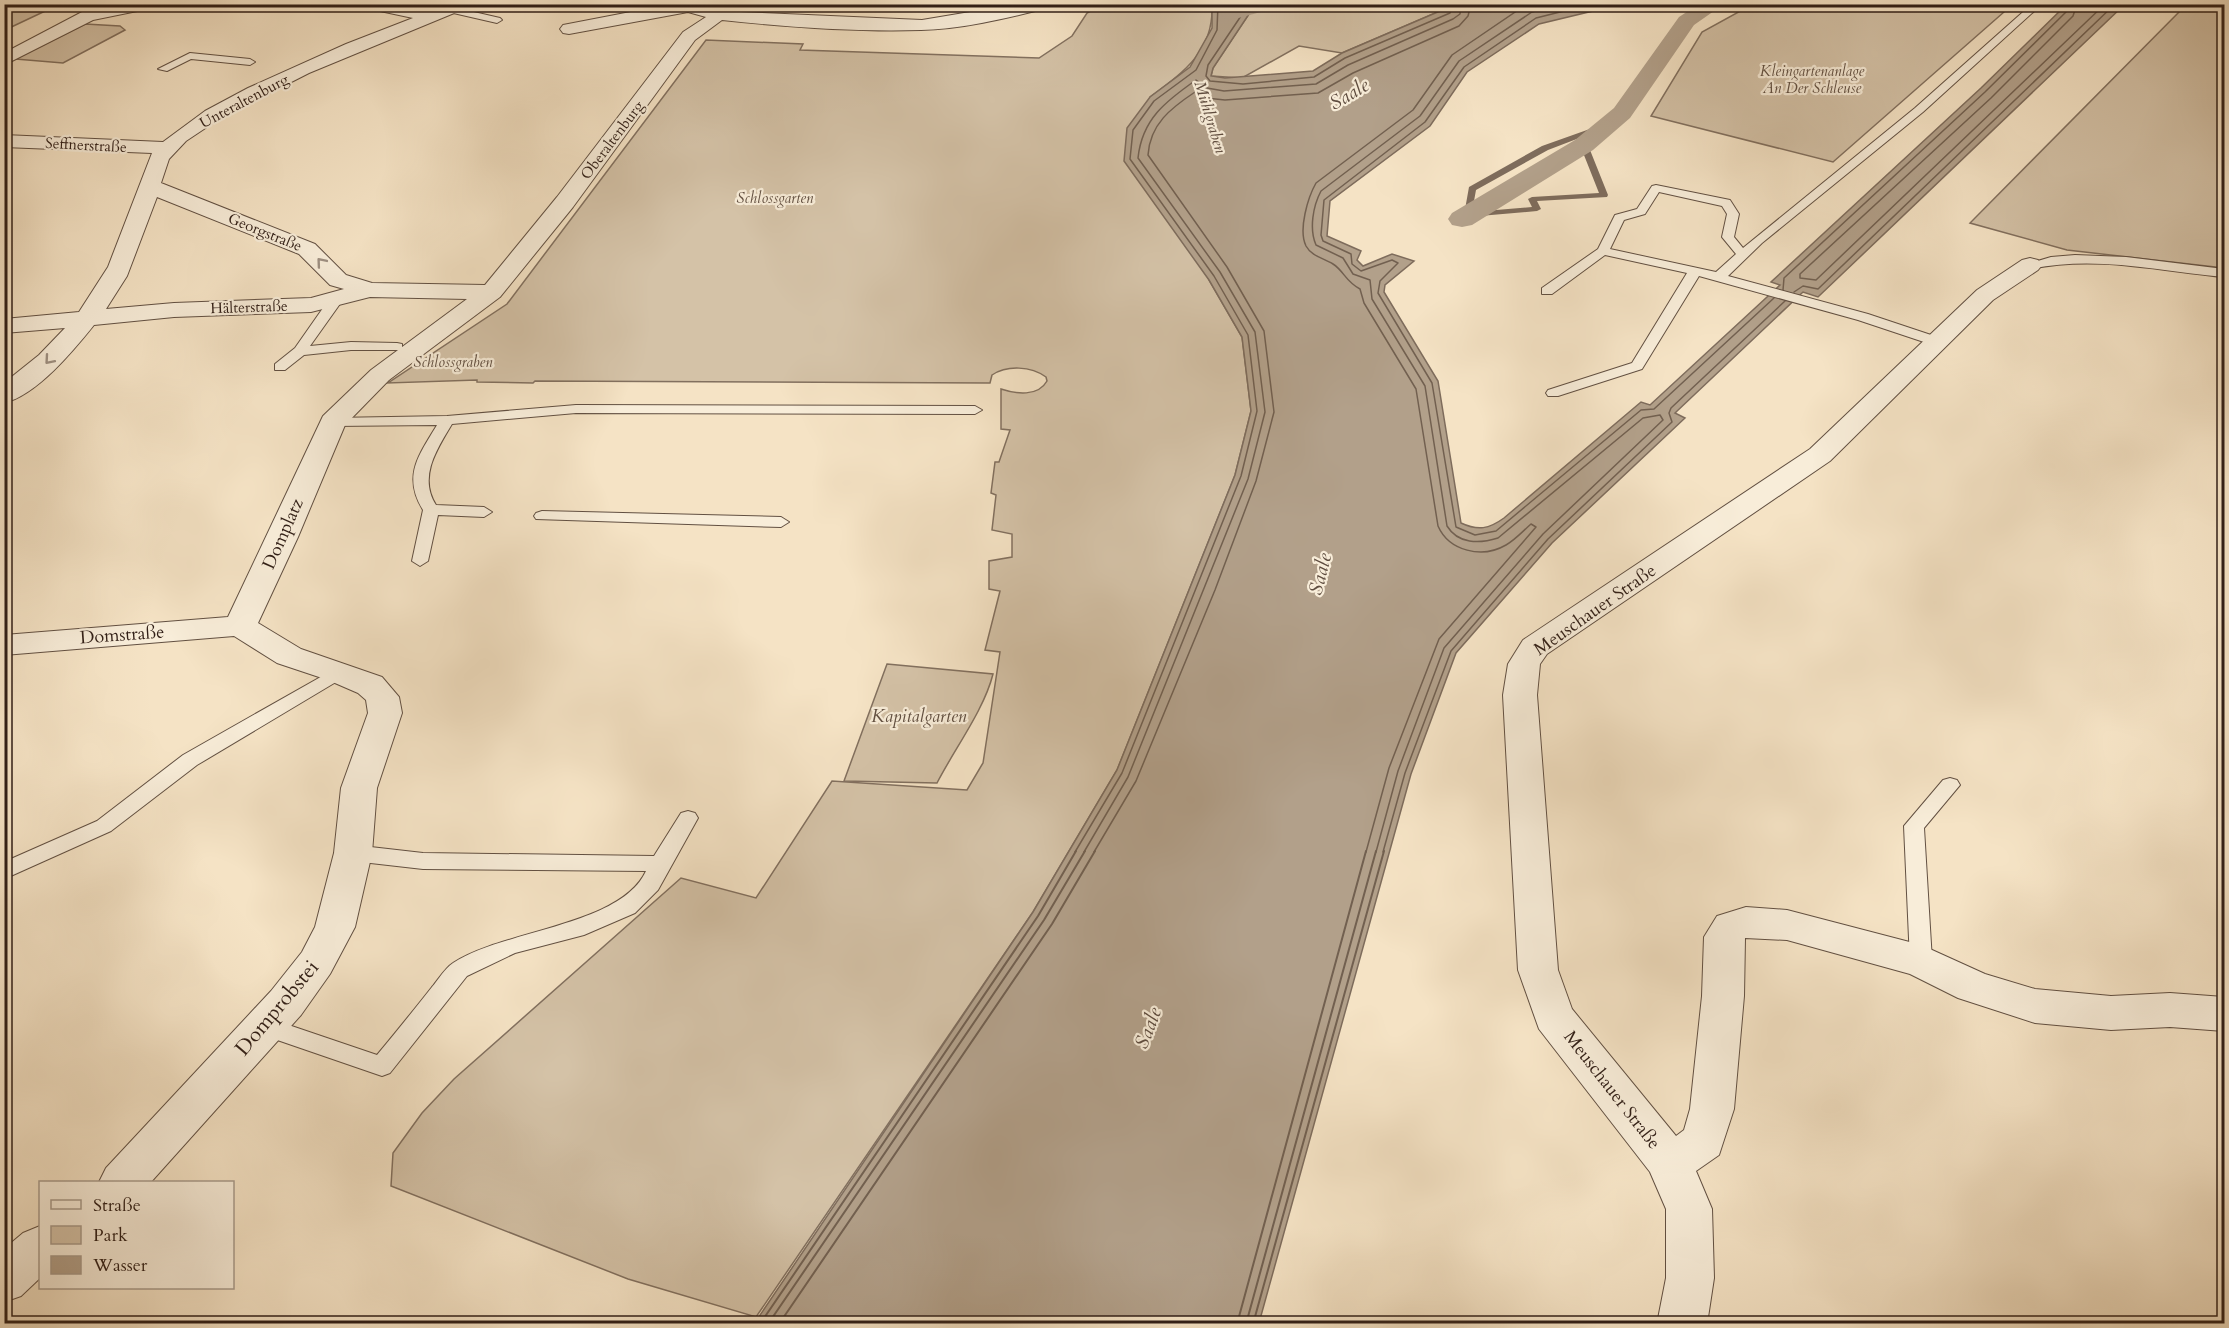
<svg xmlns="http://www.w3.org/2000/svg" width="2229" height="1328" font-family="Cardo,serif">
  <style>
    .green { fill: #d4c2a7; stroke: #82705f; stroke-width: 1.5 }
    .water { fill: #b2a08a; stroke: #7e6c5c; stroke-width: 1.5 }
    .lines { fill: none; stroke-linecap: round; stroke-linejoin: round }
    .shore-far1 { stroke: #726050; stroke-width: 1.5 }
    .shore { stroke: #726050; stroke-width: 2 }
    .stream { fill: #7e6c5c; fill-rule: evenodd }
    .canal { fill: #b2a08a; fill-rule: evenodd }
    .lane-casing { stroke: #625042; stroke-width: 2 }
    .street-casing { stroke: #625042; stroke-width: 2 }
    .lane { fill: #f8edd9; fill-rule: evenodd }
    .street { fill: #f8edd9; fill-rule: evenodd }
    .oneway { stroke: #9e9082 }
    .labels { text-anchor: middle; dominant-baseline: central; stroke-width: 4.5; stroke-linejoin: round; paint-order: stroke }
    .far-park-label { font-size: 15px; font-style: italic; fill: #625042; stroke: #f8edd9 }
    .far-street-label { font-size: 15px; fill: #311f17; stroke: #f8edd9 }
    .far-water-label { font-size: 16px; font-style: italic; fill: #5e4c3f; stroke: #f8edd9 }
    .street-label { font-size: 18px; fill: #311f17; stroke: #f8edd9 }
    .park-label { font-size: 18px; font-style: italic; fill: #625042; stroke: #f8edd9 }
    .water-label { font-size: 20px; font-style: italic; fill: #5e4c3f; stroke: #f8edd9 }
    .near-street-label { font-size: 21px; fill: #311f17; stroke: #f8edd9 }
  </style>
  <rect width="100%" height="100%" fill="#f5e3c5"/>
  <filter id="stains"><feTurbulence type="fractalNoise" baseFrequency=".00333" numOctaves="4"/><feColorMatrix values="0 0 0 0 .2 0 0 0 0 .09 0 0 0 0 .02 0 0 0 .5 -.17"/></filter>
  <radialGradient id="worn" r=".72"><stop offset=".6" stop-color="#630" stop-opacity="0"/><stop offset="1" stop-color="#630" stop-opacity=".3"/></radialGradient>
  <g class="green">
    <path d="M5 4H58V5L5 30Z"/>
    <path d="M1753 4H2012V5L1833 162 1651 116 1702 32Z"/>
    <path d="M1101 5H1212C1214 51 1184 72 1150 97L1209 280 1242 337 1251 411 1235 475 1117 770 1033 912 756 1317 628 1279 391 1186 393 1153 422 1113 454 1079 681 878 756 898 832 781 967 790 983 763 1000 652 985 650 1000 591 989 589V561L1012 557V534L992 530 996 495 991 493 995 462H999L1010 430 1001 429V389C1016 394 1038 397 1047 381L1046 377C1031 366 1007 365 992 375L990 383 535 381 533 383 477 382V380L388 383 507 304 706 40 803 44 800 50 1039 58 1072 36 1087 13Z"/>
    <path d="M1247 5H1454L1342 53 1299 46 1242 78 1211 76 1213 68 1251 11Z"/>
    <path d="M2186 5H2224V268L2067 250 1970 223Z"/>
    <path d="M85 24 120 26 125 30 63 63 15 59Z"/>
    <path d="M887 664 993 674C984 710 955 748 937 783L844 781Z"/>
  </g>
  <path class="water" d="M1212 5H1247L1251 11 1213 68 1211 76 1225 78 1313 71 1342 53 1454 5H1618L1539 24 1467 72 1430 126 1330 201 1327 236 1361 251 1357 260 1363 266 1392 254 1414 261 1385 285 1384 292 1438 381 1461 523C1478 531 1489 529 1504 518L1641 402 1650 405 1780 285 1771 282 1981 88 2066 5H2124L1818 297 1803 292 1675 413 1685 418 1552 543 1456 653 1411 774 1259 1323 754 1324 1033 912 1117 770 1235 475 1251 411 1242 337 1209 280 1124 161 1127 128 1150 97 1190 67 1212 28Z"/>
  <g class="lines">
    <g class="shore-far1">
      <path d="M1242 4 1243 13 1208 65 1206 76 1210 81 1243 84 1314 77 1345 58 1450 13 1454 4"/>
      <path d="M1592 4 1536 18 1464 67 1425 122 1324 200 1321 235 1323 241 1351 254 1352 264 1361 271 1392 260 1398 263 1380 281 1378 293 1432 383 1456 527 1475 535 1496 531 1641 410 1654 409 1774 298"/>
      <path d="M2077 4 2073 16 1991 98 1800 274V278L1816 280 2105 4"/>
      <path d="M1783 290 1784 278 1985 92 2067 11 2069 4"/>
      <path d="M1794 292 1803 286 1818 289 2115 4"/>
      <path d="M1075 852 1122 773 1241 476 1257 411 1248 335 1214 276 1130 159 1133 130 1154 101 1196 70 1217 30 1218 4"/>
      <path d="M1084 852 1128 777 1248 479 1265 412 1255 332 1220 272 1138 158C1142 119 1166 101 1196 80L1207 88 1224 91 1316 84 1348 65 1453 19 1460 14 1461 4"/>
      <path d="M1094 852 1136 781 1215 590 1256 481 1274 412 1264 331 1227 267 1148 155C1150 124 1171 108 1195 92L1206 98 1225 100 1318 93 1353 73 1459 26 1468 16 1471 4"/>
      <path d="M1366 852 1389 768 1439 639 1536 527 1531 524C1523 531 1515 540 1506 545 1482 559 1449 551 1438 526L1416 389 1364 303 1360 289C1345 281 1344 271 1333 264 1324 258 1312 257 1306 246 1298 230 1308 197 1316 183L1413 110 1452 55 1527 4"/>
      <path d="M1376 852 1398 771 1444 648 1543 534 1663 420 1660 415 1643 418 1498 538C1479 544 1458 544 1447 526L1425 386 1372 299 1370 280 1353 274 1343 258 1316 245C1309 229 1313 206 1321 191L1420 116 1459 61 1532 12 1561 4"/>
      <path d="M1383 852 1405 773 1451 651 1548 539 1672 422 1669 413 1671 408 1785 301"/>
    </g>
    <g class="shore">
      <path d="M760 1324 1038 916 1076 851"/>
      <path d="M768 1324 1044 920 1085 851"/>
      <path d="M779 1324 1052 924 1095 851"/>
      <path d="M1237 1324 1366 851"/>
      <path d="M1246 1324 1376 851"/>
      <path d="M1253 1324 1384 851"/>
    </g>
    <path class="stream" d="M1601 125 1608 127 1548 150 1476 190 1472 212 1532 207 1528 199 1532 197 1599 193 1580 145 1584 143 1588 145 1608 195 1607 197 1537 201 1541 209 1537 211 1468 217 1464 215 1469 187 1542 146Z"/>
    <g class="canal">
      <path d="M1243 4H1279L1276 8 1231 20 1224 18 1221 14 1224 10Z"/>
      <path d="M1699 4H1724L1694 25 1630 118 1593 150 1472 225 1462 227 1452 225 1448 219 1452 213 1575 140 1614 108 1679 17Z"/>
    </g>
    <defs>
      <g id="lane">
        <path d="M2032 4H2042L1923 112 1762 243 1728 276 1868 314 1943 339V345H1933L1858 320 1699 276 1642 369 1558 396H1548L1546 393 1548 390 1632 363 1687 273 1605 255 1552 294H1542V288L1598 249 1615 215 1637 209 1652 186 1656 185 1730 200 1739 214 1734 237 1743 248 1915 108ZM1659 192 1722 206 1727 214 1722 237 1736 254 1716 272 1610 249 1624 220 1645 214Z"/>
        <path d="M452 7 500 18 502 20 497 23 449 12V8Z"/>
        <path d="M190 53 250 59 255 62 250 65 191 59 167 71 158 69Z"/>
        <path d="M2075 255 2126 257 2224 269V277C2159 271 2096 255 2030 269L2024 265 2051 257Z"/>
        <path d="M335 297 342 301 310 346 351 342 397 343 402 344V350H351L304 355 285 370H275V364L295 348 330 298Z"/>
        <path d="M576 405 975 406 982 410 975 414 576 413 452 424C437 449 418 477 436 505L484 507 492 512 484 517 438 515 428 561 420 566 412 561 423 510C402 476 419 455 437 425L333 426 326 422 333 418 447 416Z"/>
        <path d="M542 511 781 517 789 522 781 527 536 519 534 516 536 513Z"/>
        <path d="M340 666 346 668 349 672 346 676 197 765 111 831 4 879V862L97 821 183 755Z"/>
        <path d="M1950 778 1957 780 1960 785 1924 828 1932 961 1929 967 1921 970 1913 967 1910 961 1904 826 1943 780Z"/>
        <path d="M688 811 695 813 698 818 658 890 635 913 584 935 515 953 467 976 390 1073 382 1076 257 1033 254 1026 257 1019 265 1017 377 1055C396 1032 414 1010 432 987 438 980 445 968 453 963 503 930 621 926 646 871L423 869 353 861 346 858 343 853 346 848 353 845 423 853 654 856 681 813Z"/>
      </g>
      <g id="street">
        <path d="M119 4H154L152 8 93 20 4 65V53L82 12Z"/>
        <path d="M364 4H397L430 12 450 4H476L309 73 219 119 186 141 169 159 161 183 315 244 346 275 372 283 485 285 557 197 683 32 706 17 688 12 569 34 563 33 560 29 563 25 672 4H700L718 9 729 4H752L740 12 922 20 1018 4H1050L1048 8C1007 18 963 29 921 30 855 32 788 27 722 20L695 40 573 207 500 297 389 380 345 425 298 537 258 623 301 649 382 677 399 697 402 713 377 788 372 853 355 927 330 974 301 1015 151 1182H99L106 1168 271 991 302 952 315 927 334 853 341 788 368 713 366 700 358 693 328 680 277 663 234 636 4 655V635L228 617 323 416 371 370 467 299 370 297 311 312 174 317 94 325C74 350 37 395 4 403V383L39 355 65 328 4 333V319L79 312 108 267 152 153 4 147V135L163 142 205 111 248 88 346 44 413 18 366 8ZM157 197 299 254 330 285 344 289 311 298 174 303 106 309 127 276Z"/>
        <path d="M2030 258 2038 260 2042 265 2038 270 1993 300 1830 461 1547 654 1540 664 1537 695 1558 970 1572 1009 1676 1136 1684 1130 1690 1109 1702 996 1704 937 1717 916 1746 907 1787 910 1921 945 1985 974 2035 989 2111 996 2170 993 2224 997V1031L2170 1027 2111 1030 2035 1023 1958 998 1910 974 1787 940 1745 938 1744 996 1734 1109 1719 1155 1696 1171 1712 1209 1714 1278 1707 1324H1657L1666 1278V1209L1650 1172 1539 1029 1518 970 1503 695 1508 664 1523 640 1810 449 1977 290 2022 260Z"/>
        <path d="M40 1226V1278L21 1296 4 1302V1249L23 1233Z"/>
      </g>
    </defs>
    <use href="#lane" class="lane-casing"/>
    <use href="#street" class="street-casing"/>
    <use href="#lane" class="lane"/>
    <use href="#street" class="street"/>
  </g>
  <defs><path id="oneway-chevron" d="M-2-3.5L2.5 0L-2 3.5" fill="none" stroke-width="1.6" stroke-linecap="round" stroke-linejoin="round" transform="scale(1.5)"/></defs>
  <g class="oneway">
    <use href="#oneway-chevron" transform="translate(321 262) rotate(-130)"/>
    <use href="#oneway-chevron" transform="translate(49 360) rotate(131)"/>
  </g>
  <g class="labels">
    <g class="far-park-label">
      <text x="1812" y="71">Kleingartenanlage<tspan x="1812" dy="17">An Der Schleuse</tspan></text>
      <text x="775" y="198">Schlossgarten</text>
      <text x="453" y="362">Schlossgraben</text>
    </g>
    <g class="far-street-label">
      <text transform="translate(244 101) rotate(-28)">Unteraltenburg</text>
      <text transform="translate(612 140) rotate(-53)">Oberaltenburg</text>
      <text transform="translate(86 145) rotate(3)">Seffnerstraße</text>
      <text transform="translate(265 232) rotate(22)">Georgstraße</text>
      <text transform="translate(249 307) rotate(-2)">Hälterstraße</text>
    </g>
    <g class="far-water-label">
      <text transform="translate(1210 117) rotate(73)">Mühlgraben</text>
    </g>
    <g class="street-label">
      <text transform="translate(283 534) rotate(-66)">Domplatz</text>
      <text transform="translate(1595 610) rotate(-35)">Meuschauer Straße</text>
      <text transform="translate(122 635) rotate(-4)">Domstraße</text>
      <text transform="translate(1612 1090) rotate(52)">Meuschauer Straße</text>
    </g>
    <g class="park-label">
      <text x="919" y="716">Kapitalgarten</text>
    </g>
    <g class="water-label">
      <text transform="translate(1349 94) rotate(-31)">Saale</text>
      <text transform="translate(1320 574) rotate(-76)">Saale</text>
      <text transform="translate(1148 1028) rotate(-69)">Saale</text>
    </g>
    <g class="near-street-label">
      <text transform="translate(277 1008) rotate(-50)">Domprobstei</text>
    </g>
  </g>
  <rect width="2229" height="1328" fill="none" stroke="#f5e3c5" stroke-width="24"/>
  <rect x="6" y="6" width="2217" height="1316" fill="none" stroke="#311f17" stroke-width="3"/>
  <rect x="12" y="12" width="2205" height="1304" fill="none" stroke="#311f17" stroke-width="1.5"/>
  <rect x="39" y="1181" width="195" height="108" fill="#f8edd9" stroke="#a89b8b" stroke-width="1.5"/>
  <rect x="51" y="1200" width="30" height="9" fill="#f8edd9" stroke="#a89b8b" stroke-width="1.5"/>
  <text x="93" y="1211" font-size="18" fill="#311f17">Straße</text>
  <rect x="51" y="1226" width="30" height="18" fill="#d4c2a7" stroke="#a89b8b" stroke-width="1.5"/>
  <text x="93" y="1241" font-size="18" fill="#311f17">Park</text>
  <rect x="51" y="1256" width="30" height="18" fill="#b2a08a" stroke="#a89b8b" stroke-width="1.5"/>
  <text x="93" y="1271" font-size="18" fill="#311f17">Wasser</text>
  <rect width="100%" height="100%" filter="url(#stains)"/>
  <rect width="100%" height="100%" fill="url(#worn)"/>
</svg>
